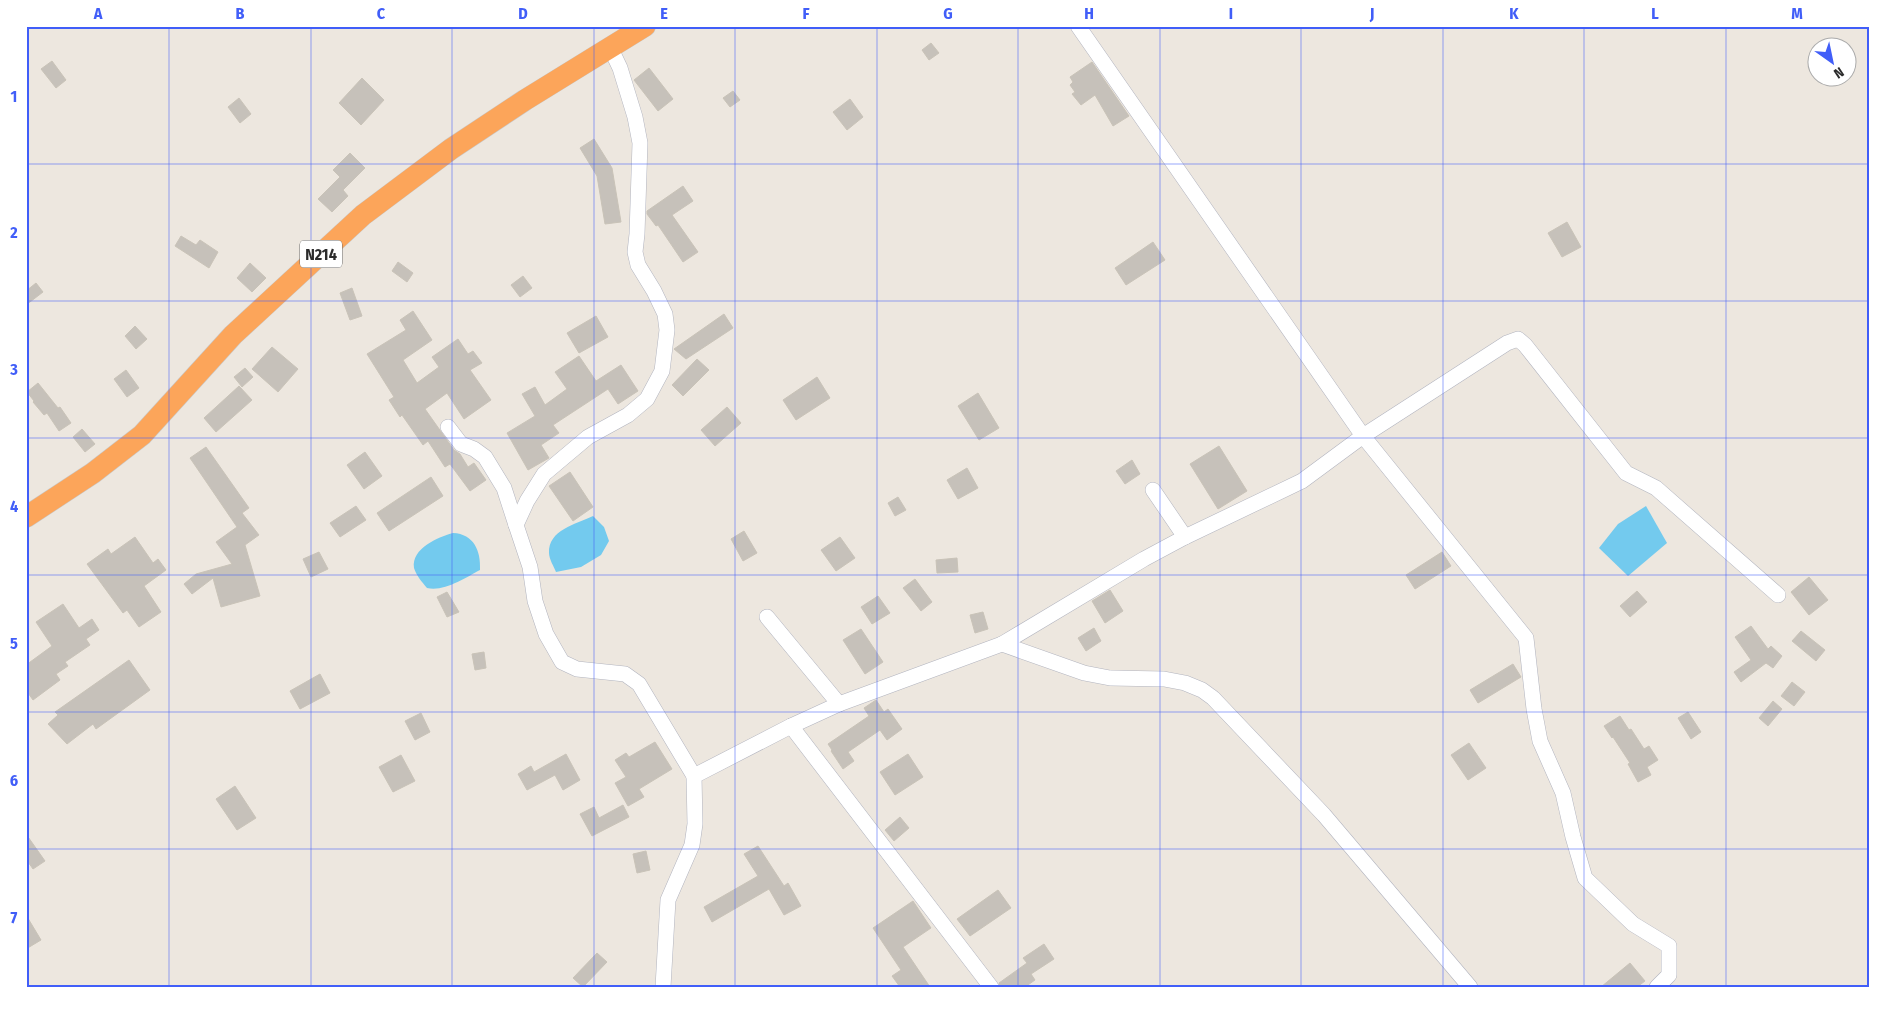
<svg xmlns="http://www.w3.org/2000/svg" width="1895" height="1013" font-family="'Fira Sans Condensed',sans-serif">
  <style>
    .water { fill: #73caee }
    .building { fill: #c6c1ba; stroke: #c9c3b8 }
    .lines { fill: none; stroke-linecap: round; stroke-linejoin: round }
    .minor-casing { stroke: #b2b4bf; stroke-width: 16 }
    .highway-casing { stroke: #c8c8c8; stroke-width: 22 }
    .minor { stroke: #fff; stroke-width: 15 }
    .highway { stroke: #fca55a; stroke-width: 21 }
    .grid { fill: none; stroke: #415ef8; stroke-width: 1; stroke-opacity: 0.55 }
    .labels { text-anchor: middle; dominant-baseline: central; stroke-width: 4.5; stroke-linejoin: round; paint-order: stroke }
    .shield { fill: #fff; stroke: #6b6b6b; stroke-width: 1 }
    .shield-label { font-size: 16px; font-weight: bold; fill: #2c2c2c }
    .neatline { fill: none; stroke: #415ef8; stroke-width: 2 }
    .grid-label { font-size: 16px; text-anchor: middle; font-weight: bold; fill: #415ef8 }
  </style>
  <rect width="100%" height="100%" fill="#ede7df"/>
  <g class="water">
    <path d="M1646 506 1667 543 1628 576 1599 548 1618 524Z"/>
    <path d="M593 516 604 527 609 541 601 555 581 567 556 572C554 567 549 559 549 553 548 530 576 524 593 516Z"/>
    <path d="M453 533C474 534 481 551 480 570 465 578 444 592 427 588 422 582 416 575 414 568 411 548 439 537 453 533Z"/>
  </g>
  <g class="building">
    <path d="M931 43 939 53 929 60 922 50Z"/>
    <path d="M52 61 66 80 56 88 41 69Z"/>
    <path d="M1092 62 1129 116 1113 126 1095 95 1081 105 1072 94 1075 92 1070 85 1073 82 1070 77Z"/>
    <path d="M649 68 673 99 658 111 634 80Z"/>
    <path d="M362 78 384 100 361 125 339 103Z"/>
    <path d="M733 91 740 100 730 107 723 98Z"/>
    <path d="M239 98 251 114 240 123 228 107Z"/>
    <path d="M850 99 863 117 847 130 833 112Z"/>
    <path d="M594 139 612 168 621 222 605 224 597 176 580 148Z"/>
    <path d="M350 153 365 168 343 190 348 196 332 212 318 199 340 177 333 170Z"/>
    <path d="M683 186 693 201 672 215 698 252 683 262 658 225 656 226 647 214V211Z"/>
    <path d="M1567 222 1581 247 1562 257 1548 233Z"/>
    <path d="M181 236 196 245 200 240 218 252 209 268 175 246Z"/>
    <path d="M1153 242 1165 260 1126 285 1115 268Z"/>
    <path d="M398 262 413 273 407 282 392 271Z"/>
    <path d="M250 263 266 278 252 292 237 278Z"/>
    <path d="M523 276 532 288 520 297 511 285Z"/>
    <path d="M36 283 43 292 26 305V291Z"/>
    <path d="M352 288 362 316 350 320 340 293Z"/>
    <path d="M413 311 432 340 403 360 417 383 439 367 432 357 458 339 468 354 473 351 482 363 470 370 491 400 464 419 447 393 425 409 454 450 460 454 468 467 474 463 486 480 470 491 450 464 445 467 428 441 423 445 402 415 400 417 389 400 394 397 367 354 406 330 400 320Z"/>
    <path d="M724 314 733 328 686 359 674 349Z"/>
    <path d="M596 316 608 337 579 353 567 333Z"/>
    <path d="M135 326 147 339 136 349 125 336Z"/>
    <path d="M272 347 298 369 278 392 252 369Z"/>
    <path d="M579 356 596 381 621 365 638 391 618 404 608 389 553 425 559 433 541 445 549 458 528 470 507 433 535 416 522 394 535 387 545 405 567 389 555 372Z"/>
    <path d="M697 359 709 370 683 396 672 385Z"/>
    <path d="M245 368 253 377 242 387 234 377Z"/>
    <path d="M126 370 139 388 127 397 114 379Z"/>
    <path d="M817 377 830 398 796 420 783 400Z"/>
    <path d="M38 383 58 408 60 407 71 423 59 431 47 413 44 415 33 402 34 401 27 392Z"/>
    <path d="M239 386 252 400 216 432 204 418Z"/>
    <path d="M978 393 999 428 979 440 958 406Z"/>
    <path d="M727 407 741 423 715 446 701 430Z"/>
    <path d="M82 429 95 444 85 452 73 437Z"/>
    <path d="M1219 446 1247 491 1218 509 1190 464Z"/>
    <path d="M206 447 249 508 242 513 259 535 245 545 260 596 221 607 213 578 192 594 184 584 196 574 232 564 216 542 237 527 190 458Z"/>
    <path d="M365 452 382 476 364 489 347 465Z"/>
    <path d="M1132 460 1140 474 1125 484 1116 471Z"/>
    <path d="M967 468 978 488 958 499 947 480Z"/>
    <path d="M570 472 593 507 573 521 549 486Z"/>
    <path d="M431 477 443 496 389 531 377 513Z"/>
    <path d="M898 497 906 510 895 516 888 503Z"/>
    <path d="M356 506 366 520 340 537 330 523Z"/>
    <path d="M744 531 757 553 743 561 731 539Z"/>
    <path d="M135 537 153 563 158 559 166 570 144 586 161 612 139 627 127 610 123 613 87 564 108 549 111 554Z"/>
    <path d="M840 537 855 558 836 571 821 550Z"/>
    <path d="M319 552 328 569 311 577 303 559Z"/>
    <path d="M1442 552 1451 566 1415 589 1406 575Z"/>
    <path d="M957 558 958 572 937 573 936 560Z"/>
    <path d="M1809 577 1828 600 1809 615 1791 592Z"/>
    <path d="M915 579 932 602 921 611 903 588Z"/>
    <path d="M1110 590 1123 611 1105 623 1092 601Z"/>
    <path d="M1637 591 1647 602 1630 617 1620 606Z"/>
    <path d="M447 592 459 612 447 617 437 597Z"/>
    <path d="M878 596 890 613 872 624 861 607Z"/>
    <path d="M63 604 79 628 92 619 99 630 86 639 90 645 65 662 68 666 56 674 60 680 33 700 26 690V665L52 646 36 622Z"/>
    <path d="M983 612 988 629 975 633 970 615Z"/>
    <path d="M1751 626 1768 649 1771 646 1782 656 1773 668 1766 663 1741 682 1734 672 1751 660 1735 637Z"/>
    <path d="M1094 628 1101 641 1086 651 1078 638Z"/>
    <path d="M861 629 883 662 865 674 843 640Z"/>
    <path d="M1801 631 1825 650 1816 661 1792 641Z"/>
    <path d="M484 652 486 668 475 670 472 654Z"/>
    <path d="M129 660 150 690 96 729 93 724 67 744 48 724 58 715 55 712Z"/>
    <path d="M1513 664 1521 677 1478 703 1470 690Z"/>
    <path d="M320 674 330 693 300 709 290 691Z"/>
    <path d="M1792 682 1805 692 1794 706 1781 696Z"/>
    <path d="M876 700 884 712 888 709 902 729 887 740 880 730 848 752 854 761 843 769 831 751 832 750 828 744 869 716 864 708Z"/>
    <path d="M1773 701 1782 709 1768 726 1759 718Z"/>
    <path d="M1688 712 1701 732 1691 739 1678 718Z"/>
    <path d="M421 713 430 732 415 740 405 721Z"/>
    <path d="M1620 716 1629 730 1631 729 1644 749 1649 746 1658 760 1647 767 1651 775 1638 782 1628 764 1630 763 1613 737 1612 738 1604 726Z"/>
    <path d="M655 742 672 769 639 789 644 797 628 806 615 783 626 777 615 760 626 753 629 757Z"/>
    <path d="M1469 743 1486 768 1468 780 1451 755Z"/>
    <path d="M566 754 580 780 563 790 555 775 527 790 518 774 531 766 534 772Z"/>
    <path d="M908 754 923 777 895 795 880 772Z"/>
    <path d="M401 755 415 781 393 792 379 767Z"/>
    <path d="M235 786 256 818 237 830 216 799Z"/>
    <path d="M623 805 629 817 592 836 580 814 594 807 599 818Z"/>
    <path d="M900 817 909 828 894 841 885 830Z"/>
    <path d="M26 834 45 861 33 869 26 859Z"/>
    <path d="M758 846 784 886 788 883 801 906 784 915 769 889 712 922 704 907 758 876 744 854Z"/>
    <path d="M646 851 650 870 637 873 633 854Z"/>
    <path d="M998 890 1011 908 970 936 957 919Z"/>
    <path d="M913 901 931 928 903 947 930 987H900L892 976 901 970 873 928Z"/>
    <path d="M26 915 41 940 26 949Z"/>
    <path d="M1044 944 1054 959 1031 974 1035 980 1025 987H1000L999 983 1027 963 1023 958Z"/>
    <path d="M597 953 607 962 583 987 573 978Z"/>
    <path d="M1630 963 1645 981 1637 987H1601Z"/>
  </g>
  <g class="lines">
    <defs>
      <g id="minor">
        <path d="M1078 26 1363 436 1526 638 1534 709 1540 741 1563 793 1573 837 1585 878 1633 924 1669 946V975L1657 987"/>
        <path d="M610 47 620 68 635 117 640 143 637 234 635 252 638 265 654 291 665 314 667 330 662 371 647 399 628 415 588 437 544 474 527 501 516 525 530 567 535 601 546 634 562 662 577 669 625 674 639 684 694 776"/>
        <path d="M448 427 461 444 474 449 485 457 504 488 516 525"/>
        <path d="M1153 490 1185 537"/>
        <path d="M767 617 839 704"/>
        <path d="M1002 644 1144 559 1185 537 1302 481 1363 436 1507 343 1518 339 1525 345 1626 473 1656 488 1778 595"/>
        <path d="M791 726 991 987"/>
        <path d="M663 987 668 900 692 845 695 824 694 776 791 726 839 704 1002 644 1084 673 1110 678 1164 679 1185 683 1202 690 1213 698 1324 815 1470 987"/>
      </g>
      <path id="highway" d="M26 517 93 473 142 435 233 335 363 215 451 149 525 100 645 26"/>
    </defs>
    <use href="#minor" class="minor-casing"/>
    <use href="#highway" class="highway-casing"/>
    <use href="#minor" class="minor"/>
    <use href="#highway" class="highway"/>
  </g>
  <path class="grid" d="M169 26V987M311 26V987M452 26V987M594 26V987M735 26V987M877 26V987M1018 26V987M1160 26V987M1301 26V987M1443 26V987M1584 26V987M1726 26V987M26 164H1869M26 301H1869M26 438H1869M26 575H1869M26 712H1869M26 849H1869"/>
  <g class="labels">
    <rect class="shield" x="300" y="240.5" width="42" height="27" rx="4"/>
    <g class="shield-label">
      <text x="321" y="254">N214</text>
    </g>
  </g>
  <rect width="1895" height="1013" fill="none" stroke="#ffffff" stroke-width="55"/>
  <g transform="translate(1832 62) rotate(147)"><circle r="24" fill="#ffffff" stroke="#ababab"/>
  <path d="M0-4L9 19L0 12L-9 19Z" fill="#415ef8"/>
  <text y="-8" font-size="14" font-weight="bold" text-anchor="middle" fill="#2c2c2c">N</text>
  </g>
  <rect x="28" y="28" width="1840" height="958" class="neatline"/>
  <g class="grid-label">
    <text x="98" y="19">A</text>
    <text x="240" y="19">B</text>
    <text x="381" y="19">C</text>
    <text x="523" y="19">D</text>
    <text x="664" y="19">E</text>
    <text x="806" y="19">F</text>
    <text x="948" y="19">G</text>
    <text x="1089" y="19">H</text>
    <text x="1231" y="19">I</text>
    <text x="1372" y="19">J</text>
    <text x="1514" y="19">K</text>
    <text x="1655" y="19">L</text>
    <text x="1797" y="19">M</text>
    <text x="14" y="102">1</text>
    <text x="14" y="238">2</text>
    <text x="14" y="375">3</text>
    <text x="14" y="512">4</text>
    <text x="14" y="649">5</text>
    <text x="14" y="786">6</text>
    <text x="14" y="923">7</text>
  </g>
</svg>
